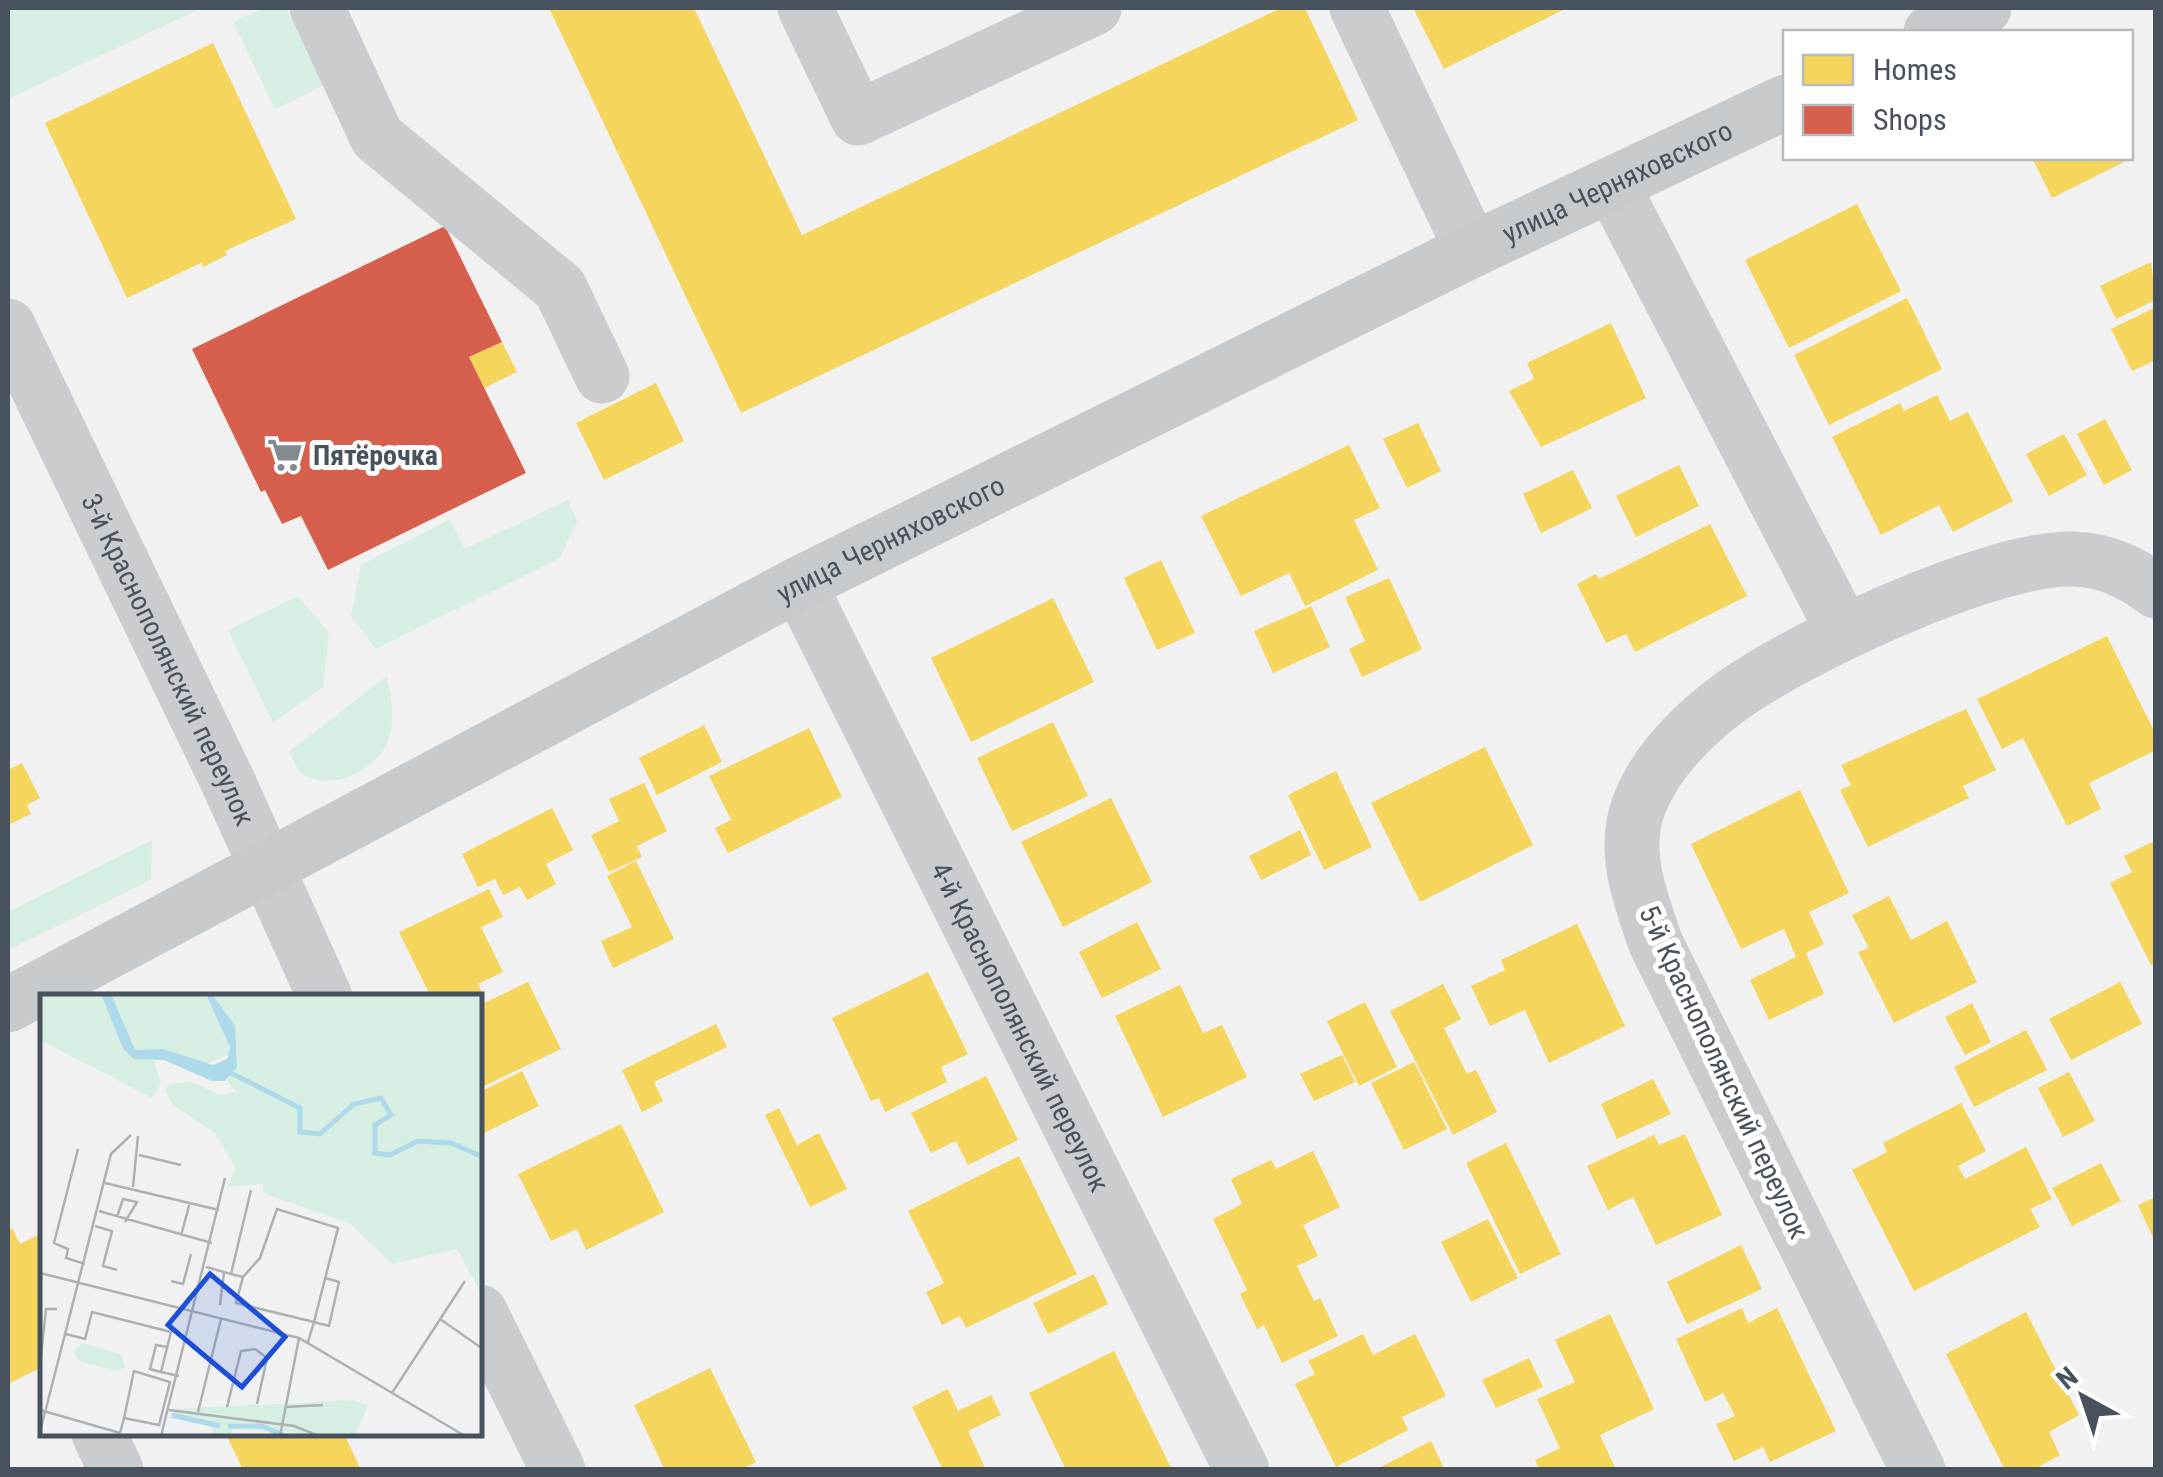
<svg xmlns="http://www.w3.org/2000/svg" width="2163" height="1477" font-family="'Roboto Condensed',sans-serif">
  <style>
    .green { fill: #d7efe2 }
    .homes { fill: #f6d55c }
    .shops { fill: #d6604d }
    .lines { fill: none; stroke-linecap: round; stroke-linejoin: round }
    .minor { stroke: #cacccf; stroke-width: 55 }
    .major { stroke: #c7cacd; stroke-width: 55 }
    .labels { text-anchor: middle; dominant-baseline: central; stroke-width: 10; stroke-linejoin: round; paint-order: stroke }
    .street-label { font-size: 28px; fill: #48525c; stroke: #fff }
    .poi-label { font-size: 28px; font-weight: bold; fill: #48525c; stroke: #fff; text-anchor: start }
    .inset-river { fill: none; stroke: #add9eb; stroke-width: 5 }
    .inset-road { fill: none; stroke: #adb1b5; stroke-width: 2.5 }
    .view { fill: #1d4ed8; fill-opacity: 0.15; stroke: #1d4ed8; stroke-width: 5 }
    .inset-edge { fill: none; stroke: #48525c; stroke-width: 5 }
  </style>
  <rect width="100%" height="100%" fill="#f1f1f1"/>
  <g class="green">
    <path d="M8 8H202L8 99Z"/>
    <path d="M264 8H286L324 85 275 109 233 22Z"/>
    <path d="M568 500 577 521 560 558 376 649 351 616 361 565 450 519 465 549Z"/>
    <path d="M298 596 329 633 323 687 273 723 228 630Z"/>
    <path d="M387 676C391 697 396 719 388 740 376 773 330 792 300 773L289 752Z"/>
    <path d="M152 840 151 880 8 950V912Z"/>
  </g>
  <g class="homes">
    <path d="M549 8H694L802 235 1281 8H1305L1358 120 741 413Z"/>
    <path d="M1413 8H1567L1444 69Z"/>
    <path d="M213 43 296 219 225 251 227 255 203 267 201 263 127 298 45 123Z"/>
    <path d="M2032 158H2132L2052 198Z"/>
    <path d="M1857 204 1901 291 1789 348 1745 260Z"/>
    <path d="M2151 262 2156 300 2116 319 2100 286Z"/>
    <path d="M1907 298 1942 369 1829 425 1794 355Z"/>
    <path d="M2156 307V360L2132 371 2111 329Z"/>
    <path d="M1611 323 1646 398 1541 447 1509 391 1534 379 1527 363Z"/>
    <path d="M502 342 517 372 484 388 469 357Z"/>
    <path d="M656 383 684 441 604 480 576 423Z"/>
    <path d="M1937 395 1950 421 1968 412 2013 501 1953 532 1939 505 1881 535 1832 437 1900 403 1904 411Z"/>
    <path d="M2105 419 2132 470 2104 485 2077 434Z"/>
    <path d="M1418 423 1441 471 1407 488 1383 439Z"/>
    <path d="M2064 434 2087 475 2049 496 2026 454Z"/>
    <path d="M1349 445 1380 508 1354 520 1378 570 1305 606 1289 573 1241 596 1201 516Z"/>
    <path d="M1679 465 1699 506 1636 537 1616 496Z"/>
    <path d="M1573 470 1592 508 1541 533 1523 494Z"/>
    <path d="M1710 524 1747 596 1635 652 1626 634 1606 643 1577 584 1596 574 1599 579Z"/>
    <path d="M1161 560 1195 633 1157 650 1124 578Z"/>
    <path d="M1389 578 1422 649 1362 677 1349 649 1365 641 1345 597Z"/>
    <path d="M1053 598 1094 682 971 742 931 658Z"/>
    <path d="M1311 606 1330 647 1273 673 1254 631Z"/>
    <path d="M2107 636 2156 735V750L2089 783 2101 809 2067 826 2023 738 2002 749 1977 699Z"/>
    <path d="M1966 709 1996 770 1963 786 1969 798 1868 847 1840 790 1851 785 1841 765Z"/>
    <path d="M1053 722 1088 796 1012 831 977 758Z"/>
    <path d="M704 725 722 762 657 795 639 758Z"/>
    <path d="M809 728 842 797 728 853 715 828 731 820 709 776Z"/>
    <path d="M1485 747 1533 845 1420 902 1371 803Z"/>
    <path d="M22 763 40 798 27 805 31 814 8 825V770Z"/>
    <path d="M1336 771 1372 847 1324 870 1288 795Z"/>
    <path d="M644 783 667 831 637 846 642 857 609 872 591 835 619 821 609 799Z"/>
    <path d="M1800 790 1849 893 1809 912 1824 944 1806 953 1824 994 1769 1020 1750 980 1796 957 1784 929 1741 949 1691 844Z"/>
    <path d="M1111 798 1152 882 1063 927 1021 842Z"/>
    <path d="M552 808 573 850 546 864 556 884 527 900 520 887 503 895 495 879 478 887 462 854Z"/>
    <path d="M1300 830 1311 855 1261 880 1249 856Z"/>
    <path d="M2156 840V963L2151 965 2110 883 2132 872 2124 856Z"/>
    <path d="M636 861 674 939 613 968 601 941 632 927 607 876Z"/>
    <path d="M489 889 503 917 481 927 503 972 478 984 484 997H431L399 932Z"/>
    <path d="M1889 896 1911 940 1947 921 1977 982 1894 1023 1858 952 1869 948 1852 915Z"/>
    <path d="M1137 922 1161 969 1102 998 1079 952Z"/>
    <path d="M1577 924 1625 1026 1549 1063 1525 1010 1490 1026 1471 986 1505 970 1501 960Z"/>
    <path d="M928 972 968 1054 941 1067 947 1082 885 1112 879 1098 871 1101 832 1018Z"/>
    <path d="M528 982 561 1049 480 1088V1005Z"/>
    <path d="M2120 982 2142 1024 2071 1060 2049 1019Z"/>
    <path d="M1443 984 1461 1019 1444 1028 1467 1074 1476 1070 1497 1112 1453 1135 1390 1011Z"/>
    <path d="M1180 985 1203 1033 1222 1025 1247 1077 1163 1117 1115 1016Z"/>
    <path d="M1365 1002 1397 1067 1359 1086 1327 1021Z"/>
    <path d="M1972 1003 1991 1042 1965 1055 1945 1017Z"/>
    <path d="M716 1024 727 1047 654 1082 663 1101 642 1112 622 1070Z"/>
    <path d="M2026 1030 2047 1070 1974 1107 1954 1067Z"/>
    <path d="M1342 1055 1355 1082 1314 1101 1300 1074Z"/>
    <path d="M1414 1062 1447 1129 1404 1150 1371 1083Z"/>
    <path d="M522 1071 539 1106 480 1135V1092Z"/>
    <path d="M2069 1072 2095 1121 2063 1137 2038 1088Z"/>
    <path d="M986 1076 1018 1140 968 1165 956 1141 931 1153 911 1113Z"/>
    <path d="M1653 1079 1671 1114 1617 1139 1601 1104Z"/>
    <path d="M1961 1103 1986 1151 1958 1166 1965 1179 2026 1147 2052 1199 2030 1209 2040 1227 1914 1291 1852 1170 1887 1152 1883 1143Z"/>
    <path d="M779 1108 797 1145 819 1133 847 1189 810 1207 765 1115Z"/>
    <path d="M621 1124 664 1212 586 1250 577 1229 551 1241 518 1174Z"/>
    <path d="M1685 1134 1722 1215 1656 1245 1633 1197 1608 1210 1587 1166 1654 1135 1659 1145Z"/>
    <path d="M1506 1143 1561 1254 1520 1274 1466 1163Z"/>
    <path d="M1313 1151 1340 1207 1303 1225 1318 1256 1297 1266 1314 1301 1320 1298 1338 1336 1282 1363 1264 1325 1257 1329 1240 1294 1247 1290 1213 1219 1242 1204 1231 1179 1271 1160 1276 1169Z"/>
    <path d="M1019 1156 1077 1274 966 1328 960 1316 942 1325 926 1292 944 1283 908 1211Z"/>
    <path d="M2101 1163 2121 1201 2072 1226 2052 1188Z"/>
    <path d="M2156 1197V1244L2138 1205Z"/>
    <path d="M1488 1219 1518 1278 1471 1302 1441 1242Z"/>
    <path d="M12 1228 20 1244 42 1233V1367L8 1384V1231Z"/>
    <path d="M1741 1245 1762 1289 1687 1324 1667 1282Z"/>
    <path d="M1094 1274 1108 1304 1048 1334 1033 1303Z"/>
    <path d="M1742 1308 1748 1323 1777 1308 1836 1431 1770 1462 1763 1447 1734 1461 1716 1424 1735 1416 1723 1393 1705 1402 1676 1339Z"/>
    <path d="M2026 1312 2079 1415 2049 1432 2060 1455 2033 1470H2005L1946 1354Z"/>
    <path d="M1610 1314 1654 1409 1600 1435 1616 1470H1540L1535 1460 1560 1448 1537 1399 1575 1382 1555 1340Z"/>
    <path d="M1363 1334 1373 1355 1415 1334 1446 1396 1402 1417 1408 1430 1336 1467 1295 1384 1315 1374 1308 1361Z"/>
    <path d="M1114 1351 1172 1470H1066L1029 1393Z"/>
    <path d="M1529 1358 1543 1387 1496 1408 1482 1380Z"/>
    <path d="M710 1368 756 1462 740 1470H665L634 1405Z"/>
    <path d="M948 1389 958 1411 991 1395 1001 1415 968 1431 986 1470H943L912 1407Z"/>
    <path d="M226 1434H344L361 1470H243Z"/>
    <path d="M1431 1441 1445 1470H1375Z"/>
  </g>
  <path class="shops" d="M445 226 502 342 469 357 526 473 328 570 301 516 282 524 265 490 261 492 192 349Z"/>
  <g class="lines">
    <g class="minor">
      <path d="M317 8 377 137 560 288 602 376"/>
      <path d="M805 8 858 118 1094 8"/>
      <path d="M1357 8 1472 250"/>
      <path d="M1612 185 1844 632"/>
      <path id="s1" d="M8 326 229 784 325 997"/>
      <path id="s2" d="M799 584 1242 1470"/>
      <path d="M480 1312 558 1470"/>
      <path d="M99 1434 116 1470"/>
      <path d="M1918 1470 1656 944C1641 900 1621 852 1639 805 1655 763 1690 728 1725 701 1792 650 1991 557 2073 559 2106 560 2131 572 2156 591"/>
    </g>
    <g class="major">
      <path d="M1931 32 1984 8"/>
      <path id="s3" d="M8 1005 799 584 1472 250 1786 102"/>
    </g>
  </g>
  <defs>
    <symbol id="supermarket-bare" viewBox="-9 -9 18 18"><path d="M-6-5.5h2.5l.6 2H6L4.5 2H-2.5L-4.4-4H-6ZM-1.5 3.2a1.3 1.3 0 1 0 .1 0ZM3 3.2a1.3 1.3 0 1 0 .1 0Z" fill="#838a90" stroke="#fff" stroke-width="2.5" paint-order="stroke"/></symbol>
  </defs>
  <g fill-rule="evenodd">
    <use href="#supermarket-bare" x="260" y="430" width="50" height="50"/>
  </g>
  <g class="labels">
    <g class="street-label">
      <text stroke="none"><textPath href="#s3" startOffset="1808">улица Черняховского</textPath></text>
      <text stroke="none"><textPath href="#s3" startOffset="998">улица Черняховского</textPath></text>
      <text stroke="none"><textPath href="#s1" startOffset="370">3-й Краснополянский переулок</textPath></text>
      <text stroke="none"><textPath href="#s2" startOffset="495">4-й Краснополянский переулок</textPath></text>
      <text transform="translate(1724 1072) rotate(65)">5-й Краснополянский переулок</text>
    </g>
    <g class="poi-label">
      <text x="313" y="455">Пятёрочка</text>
    </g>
  </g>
  <g transform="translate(40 994)">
    <rect width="442" height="442" fill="#f1f1f1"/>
    <path d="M61 0 83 55 95 65 114 66 121 90 112 104 0 46V1ZM71 0H166L188 42 189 60 164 71 123 55 95 57ZM172 0H442V301L417 255 352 270 311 230 223 199V190L187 193 196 175 175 139 133 111 125 97 129 90 151 88 180 101 195 98 187 86 197 72 195 32ZM42 349 81 360 85 373 76 377 39 367 34 358ZM315 406 328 412 314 442 193 435 190 442H174L172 433 129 424 132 415Z" fill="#d7efe2"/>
    <path d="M61 0H71L95 56 123 55 173 71 187 65 190 53 166 0H172L195 32 197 73 185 87H172L124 66 94 65 83 55Z" fill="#add9eb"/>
    <path class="inset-river" d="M191 79 260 114V138L280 140 314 110 341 104 351 121 335 131V159L350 161 378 147 411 149 443 163M132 421 180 432M188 432H222L245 442"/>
    <path class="inset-road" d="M38 155 14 249 28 255 26 264 45 270M99 161 141 171M65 189 179 216M93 193 98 142M59 217 172 249M77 223 83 205 97 208 85 228M55 232 72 237 63 272 77 276M141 242 150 208M166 273 191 280 211 196M0 279 259 344 425 442M191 280 203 283 196 309 274 328 298 234 237 215 220 264 203 283M131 287 143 290 151 260M180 311 184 278M400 325 443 355M26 340 45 345 52 318 131 338 121 378 139 382M268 348 274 328 289 332 299 288 285 284M215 355 227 364 217 410M0 371 6 315H17M121 378 110 375 116 351 127 353M352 399 425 287M187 413 201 357 215 355M245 413 283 411M0 416 80 439M129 416 254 432 279 442M158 418 181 325M0 438 71 160 91 141M80 439 84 424 119 431 130 388 94 377 84 424M121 442 185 184M240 442 259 344"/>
    <path class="view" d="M170 280 245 343 202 393 128 331Z"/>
    <rect width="442" height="442" class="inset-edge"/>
  </g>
  <rect width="2163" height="1477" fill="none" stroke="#48525c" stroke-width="20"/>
  <rect x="1783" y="30" width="350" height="130" fill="#ffffff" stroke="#b6babe" stroke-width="2.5"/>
  <rect x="1803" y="55" width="50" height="30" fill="#f6d55c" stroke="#b6babe" stroke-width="2.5"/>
  <text x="1873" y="80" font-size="30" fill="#48525c">Homes</text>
  <rect x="1803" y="105" width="50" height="30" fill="#d6604d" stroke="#b6babe" stroke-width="2.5"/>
  <text x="1873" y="130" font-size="30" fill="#48525c">Shops</text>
  <g transform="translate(2083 1397) rotate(320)" stroke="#ffffff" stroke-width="8" paint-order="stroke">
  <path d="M0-8L18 38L0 25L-18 38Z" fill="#48525c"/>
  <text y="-15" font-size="28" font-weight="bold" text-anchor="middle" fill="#48525c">N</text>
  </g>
</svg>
